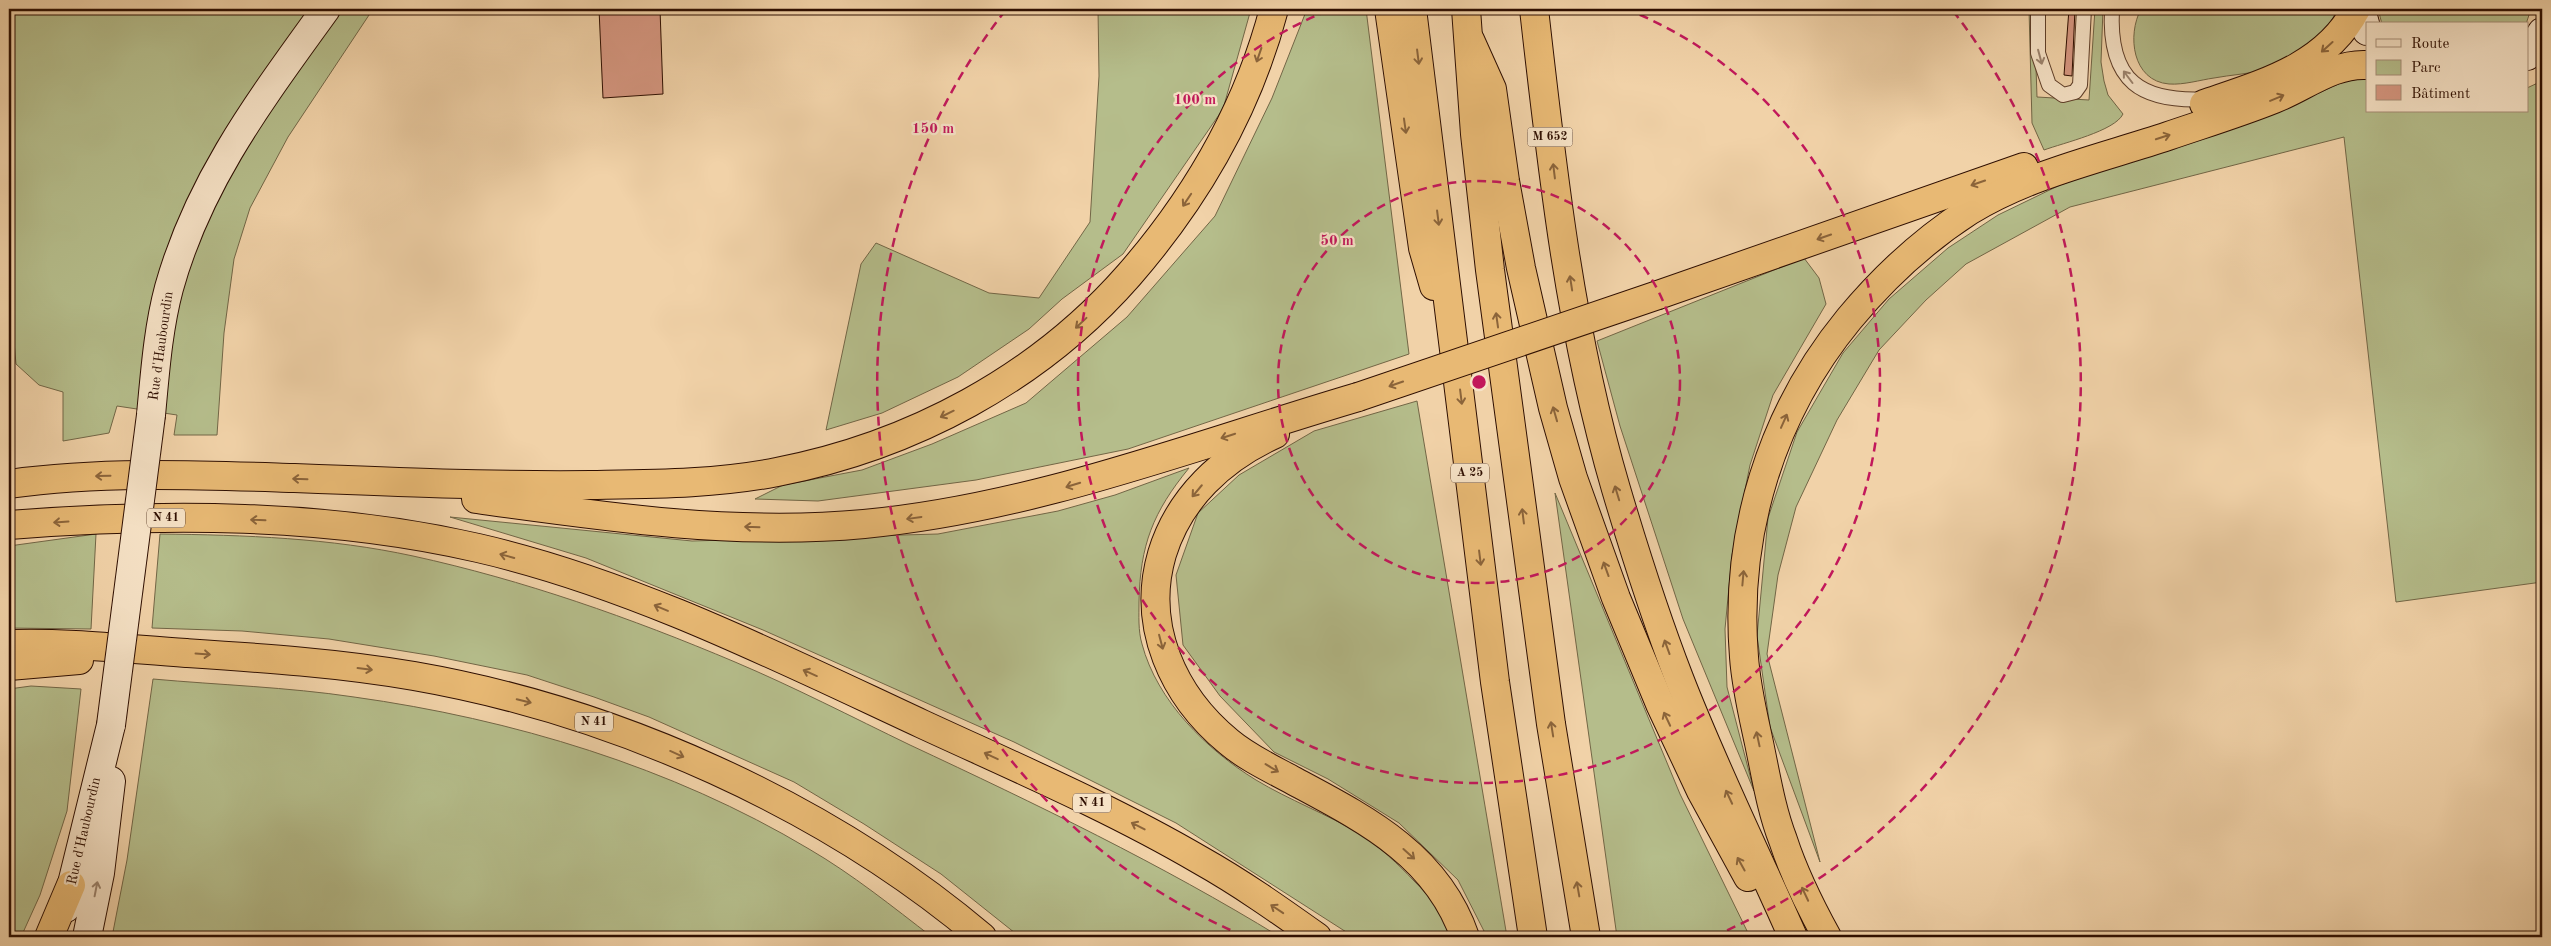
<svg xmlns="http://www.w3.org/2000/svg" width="2551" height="946" font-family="'Old Standard TT',serif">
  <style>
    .green { fill: #b5bd8b; stroke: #726646 }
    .building { fill: #d69781; stroke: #2e0e00 }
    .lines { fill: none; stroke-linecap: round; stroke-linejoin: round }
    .lane-casing { stroke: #5f3f2a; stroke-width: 16 }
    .secondary-casing { stroke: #2e0e00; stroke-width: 30 }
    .highway-casing { stroke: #2e0e00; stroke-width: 30 }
    .lane { stroke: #f6e2c6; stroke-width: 14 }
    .secondary { stroke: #f6e2c6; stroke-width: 28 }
    .highway { stroke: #e8b974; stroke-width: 28 }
    .secondary-bridge-casing { stroke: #2e0e00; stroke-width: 30; stroke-linecap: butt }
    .highway-bridge-casing { stroke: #2e0e00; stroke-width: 30; stroke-linecap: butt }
    .secondary-bridge { stroke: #f6e2c6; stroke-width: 28 }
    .highway-bridge { stroke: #e8b974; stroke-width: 28 }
    .oneway { stroke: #8b643a }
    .oneway2 { stroke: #9c836d }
    .ring { fill: none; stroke: #c2185b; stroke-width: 2.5; stroke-dasharray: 9 6 }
    .labels { text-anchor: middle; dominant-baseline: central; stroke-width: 4.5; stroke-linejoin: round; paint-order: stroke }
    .shield { fill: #f6e2c6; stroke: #6a4e3b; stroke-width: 1 }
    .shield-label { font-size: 12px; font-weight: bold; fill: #2e0e00 }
    .street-label { font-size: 14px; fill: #2e0e00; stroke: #f6e2c6 }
    .centre { fill: #c2185b; stroke: #f6e2c6; stroke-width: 2.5 }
    .ring-label { font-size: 15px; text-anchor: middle; font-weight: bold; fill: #c2185b; stroke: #f6e2c6; stroke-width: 4.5; stroke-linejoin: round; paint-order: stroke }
  </style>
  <rect width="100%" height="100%" fill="#f1d2a8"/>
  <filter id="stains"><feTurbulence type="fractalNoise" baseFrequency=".004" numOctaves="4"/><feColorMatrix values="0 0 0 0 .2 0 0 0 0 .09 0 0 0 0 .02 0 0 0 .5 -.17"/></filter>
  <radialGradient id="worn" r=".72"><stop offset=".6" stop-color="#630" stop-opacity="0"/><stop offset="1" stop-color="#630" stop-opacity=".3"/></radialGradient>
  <g class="green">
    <path d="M9 9H373L288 137 250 208 234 259 224 333 217 435H174L177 415 117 406 109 433 63 441V392L39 385 16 364 9 286Z"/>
    <path d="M1098 9H1251L1223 109 1123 254 1062 299 1029 329 958 377 882 413 826 430 861 264 876 243 989 293 1039 298 1090 222 1099 76Z"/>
    <path d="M1307 9H1366L1409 354 1128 449 976 480 818 501 755 499 783 485 862 470 932 444 1026 403 1127 317 1215 216 1272 98Z"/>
    <path d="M2029 9H2034L2037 97 2089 100 2095 9H2103L2101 62 2104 81 2108 95 2123 114C2115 131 2063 143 2044 150L2032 123Z"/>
    <path d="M2141 9H2337C2326 39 2294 62 2264 70 2248 74 2230 75 2214 78 2200 80 2184 85 2169 84 2132 81 2127 35 2141 9Z"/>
    <path d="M2378 9H2531L2526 24H2382Z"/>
    <path d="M2367 79V111H2527V88L2542 81V582L2396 602 2344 137 2070 207 1966 264 1926 300 1879 350 1837 420 1796 507 1778 575 1767 654 1820 862 1770 727 1757 636 1768 518 1797 432 1843 353 1889 299 1948 248 1998 215 2060 185 2319 93 2347 80Z"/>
    <path d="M1804 258 1819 278 1826 304 1773 395 1750 465 1732 555 1725 629 1727 687 1754 791 1683 619 1620 426 1597 341Z"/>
    <path d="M1417 401 1507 937H1493L1485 933 1458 880 1399 823 1328 779 1274 752 1220 696 1183 645 1176 575 1198 513 1239 475 1314 431Z"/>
    <path d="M1189 468C1153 512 1140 545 1139 602 1139 615 1138 631 1142 644 1157 701 1207 750 1256 780 1289 800 1327 814 1360 834 1380 847 1398 864 1414 881 1431 898 1445 914 1451 937H1354L1176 823 1014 742 763 630 586 558 450 517 692 541 938 534 1058 511 1115 495Z"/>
    <path d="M1555 493 1680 794 1750 937H1617Z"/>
    <path d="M96 534 91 629 9 628V546Z"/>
    <path d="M160 534C245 535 330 538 413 556 523 580 631 618 735 662 794 687 852 717 910 745 1036 804 1161 864 1280 937H1020L941 874 864 824 794 782 649 717 594 697 527 675 434 656 329 639 242 631 152 628Z"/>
    <path d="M153 679C219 685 287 687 354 697 512 719 672 767 809 849 852 874 893 907 932 937H112L127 860Z"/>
    <path d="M31 686 81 689 67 811 40 895 21 937H9V689Z"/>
  </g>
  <g class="building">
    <path d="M599 9H660L663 94 603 98Z"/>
    <path d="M2069 9H2075L2072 76 2064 75Z"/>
  </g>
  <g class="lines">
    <defs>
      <g id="lane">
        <path d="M2038 9V53L2049 85 2063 95 2075 92 2080 85 2084 9"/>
        <path d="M2112 9C2108 82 2141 103 2209 99"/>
      </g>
      <g id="secondary">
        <path d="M2361 9 2367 31"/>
        <path d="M2527 56 2542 32"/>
        <path d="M151 415C155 373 158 329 169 288 199 180 262 98 326 9"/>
        <path d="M66 908 111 725"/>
        <path d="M87 937 100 873 111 781"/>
      </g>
      <g id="highway">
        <path d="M1389 9 1423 248 1434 286"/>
        <path d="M1412 9 1495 682 1533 937"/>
        <path d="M1466 9 1475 134 1490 270 1551 724 1586 937"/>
        <path d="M1534 9C1552 169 1570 333 1616 489 1635 553 1655 616 1679 678 1713 766 1755 851 1793 937"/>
        <path d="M1470 40 1492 89 1505 181 1521 268 1553 408 1573 478 1616 598 1660 704 1701 791 1748 877"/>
        <path d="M2204 104C2262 84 2326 67 2356 9"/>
        <path d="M1658 295 2024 167"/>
        <path d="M1275 434C1222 458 1179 498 1162 554 1141 626 1173 696 1229 742 1248 758 1272 769 1294 781 1365 819 1437 855 1465 937"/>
        <path d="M9 484C102 471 198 475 292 478 392 482 491 486 591 485 653 484 716 484 777 472 911 446 1038 379 1129 275 1196 198 1248 108 1274 9"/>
        <path d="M476 499C605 517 734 536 864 524 1035 508 1195 445 1358 397"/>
        <path d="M9 525C164 513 325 513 478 548 631 583 780 658 922 724 1015 767 1111 808 1200 860 1241 883 1279 910 1317 937"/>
        <path d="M9 644C68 642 127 649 186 653 262 658 339 663 414 676 615 711 826 805 982 937"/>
        <path d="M9 666 79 660"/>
        <path d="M49 937 71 885"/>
        <path d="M1827 937C1810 906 1794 874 1783 840 1771 809 1766 776 1759 743 1753 715 1746 686 1744 657 1734 534 1771 414 1849 319 1883 278 1924 240 1969 211 2029 174 2102 158 2168 136 2203 124 2239 113 2274 99 2305 87 2333 63 2367 65"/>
      </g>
    </defs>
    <use href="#lane" class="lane-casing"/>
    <use href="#secondary" class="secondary-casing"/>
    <use href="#highway" class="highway-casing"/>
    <use href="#lane" class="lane"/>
    <use href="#secondary" class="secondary"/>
    <use href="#highway" class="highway"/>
    <defs>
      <path id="secondary-bridge" d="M111 725 151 415"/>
      <path id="highway-bridge" d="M1358 397 1658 295"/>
    </defs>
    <use href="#secondary-bridge" class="secondary-bridge-casing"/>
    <use href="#highway-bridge" class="highway-bridge-casing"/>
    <use href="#secondary-bridge" class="secondary-bridge"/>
    <use href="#highway-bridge" class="highway-bridge"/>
  </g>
  <defs><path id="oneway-shaft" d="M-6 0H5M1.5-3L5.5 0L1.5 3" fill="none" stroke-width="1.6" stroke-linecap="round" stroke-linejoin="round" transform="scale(1.25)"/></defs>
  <g class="oneway">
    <use href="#oneway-shaft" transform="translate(2327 47) rotate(138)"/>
    <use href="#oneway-shaft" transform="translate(1259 55) rotate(109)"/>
    <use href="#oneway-shaft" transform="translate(1418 57) rotate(83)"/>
    <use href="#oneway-shaft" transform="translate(2277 98) rotate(-23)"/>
    <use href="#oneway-shaft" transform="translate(1405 126) rotate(82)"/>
    <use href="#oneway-shaft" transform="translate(2163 137) rotate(-18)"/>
    <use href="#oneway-shaft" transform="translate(1554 171) rotate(-97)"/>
    <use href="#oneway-shaft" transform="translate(1978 183) rotate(161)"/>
    <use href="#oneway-shaft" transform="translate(1187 200) rotate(124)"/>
    <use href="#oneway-shaft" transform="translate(1438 218) rotate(83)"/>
    <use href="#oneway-shaft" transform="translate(1824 237) rotate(161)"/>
    <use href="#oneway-shaft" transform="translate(1571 283) rotate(-99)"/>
    <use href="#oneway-shaft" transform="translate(1497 320) rotate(-98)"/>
    <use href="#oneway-shaft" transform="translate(1081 323) rotate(137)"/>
    <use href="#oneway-shaft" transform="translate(1396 384) rotate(161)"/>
    <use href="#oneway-shaft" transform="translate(1461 397) rotate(83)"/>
    <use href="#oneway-shaft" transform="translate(947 414) rotate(154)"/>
    <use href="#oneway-shaft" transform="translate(1555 414) rotate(-106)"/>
    <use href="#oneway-shaft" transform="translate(1784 421) rotate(-66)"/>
    <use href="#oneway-shaft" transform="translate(1228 436) rotate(162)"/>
    <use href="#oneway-shaft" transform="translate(103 476) rotate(179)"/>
    <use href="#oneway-shaft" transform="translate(300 479) rotate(-178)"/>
    <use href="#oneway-shaft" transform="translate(1073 485) rotate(163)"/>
    <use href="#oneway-shaft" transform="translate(1197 491) rotate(130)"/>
    <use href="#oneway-shaft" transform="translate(1617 493) rotate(-107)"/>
    <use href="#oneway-shaft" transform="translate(1523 516) rotate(-97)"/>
    <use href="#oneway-shaft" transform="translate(914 518) rotate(172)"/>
    <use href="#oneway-shaft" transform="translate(258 520) rotate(-178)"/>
    <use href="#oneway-shaft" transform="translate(61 522) rotate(176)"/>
    <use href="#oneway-shaft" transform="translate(752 527) rotate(-178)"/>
    <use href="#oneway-shaft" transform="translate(507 556) rotate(-165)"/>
    <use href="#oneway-shaft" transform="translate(1480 558) rotate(83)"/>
    <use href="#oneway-shaft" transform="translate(1606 569) rotate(-110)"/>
    <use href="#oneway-shaft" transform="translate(1743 578) rotate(-85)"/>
    <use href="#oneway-shaft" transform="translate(661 608) rotate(-157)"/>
    <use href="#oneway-shaft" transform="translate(1161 642) rotate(75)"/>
    <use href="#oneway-shaft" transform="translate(1667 647) rotate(-110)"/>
    <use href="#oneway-shaft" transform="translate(203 654) rotate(4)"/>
    <use href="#oneway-shaft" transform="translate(365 669) rotate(7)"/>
    <use href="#oneway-shaft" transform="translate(810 673) rotate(-156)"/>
    <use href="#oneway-shaft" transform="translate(524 701) rotate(14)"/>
    <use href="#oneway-shaft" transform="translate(1667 719) rotate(-115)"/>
    <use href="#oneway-shaft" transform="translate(1552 729) rotate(-99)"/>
    <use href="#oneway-shaft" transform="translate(1758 739) rotate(-102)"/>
    <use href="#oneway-shaft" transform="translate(677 754) rotate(24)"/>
    <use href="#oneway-shaft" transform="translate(991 756) rotate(-155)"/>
    <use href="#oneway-shaft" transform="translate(1272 768) rotate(31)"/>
    <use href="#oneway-shaft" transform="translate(1729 797) rotate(-115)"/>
    <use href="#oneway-shaft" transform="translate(1138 826) rotate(-153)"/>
    <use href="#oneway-shaft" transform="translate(1409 854) rotate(42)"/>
    <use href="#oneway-shaft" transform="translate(1741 864) rotate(-119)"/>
    <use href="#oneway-shaft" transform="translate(1578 889) rotate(-100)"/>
    <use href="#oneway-shaft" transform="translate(1805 894) rotate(-115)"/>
    <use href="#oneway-shaft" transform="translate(1277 909) rotate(-146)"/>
  </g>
  <g class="oneway2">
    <use href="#oneway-shaft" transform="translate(2040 57) rotate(75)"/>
    <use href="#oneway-shaft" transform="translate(2128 77) rotate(-127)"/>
    <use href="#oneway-shaft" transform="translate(96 889) rotate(-79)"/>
  </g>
  <g class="ring">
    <circle cx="1479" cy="382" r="201"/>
    <path d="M1626 9A401 401 0 1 1 1332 9"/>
    <path d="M1244 936A602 602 0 0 1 1005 11M1953 11A602 602 0 0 1 1714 936"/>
  </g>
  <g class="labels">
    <g class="shield">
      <rect x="1527.5" y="127.5" width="45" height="19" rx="4"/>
      <rect x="1451" y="463.5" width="38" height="19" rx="4"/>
      <rect x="147" y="508.5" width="38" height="19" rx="4"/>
      <rect x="575" y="712.5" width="38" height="19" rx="4"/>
      <rect x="1073" y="793.5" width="38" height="19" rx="4"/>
    </g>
    <g class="shield-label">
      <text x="1550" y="137">M 652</text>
      <text x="1470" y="473">A 25</text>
      <text x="166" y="518">N 41</text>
      <text x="594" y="722">N 41</text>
      <text x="1092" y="803">N 41</text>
    </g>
    <g class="street-label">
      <text transform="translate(161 346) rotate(-82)">Rue d'Haubourdin</text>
      <text transform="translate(84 831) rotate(-77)">Rue d'Haubourdin</text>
    </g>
  </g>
  <circle cx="1479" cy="382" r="8" class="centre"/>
  <g class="ring-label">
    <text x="1195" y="104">100 m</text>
    <text x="933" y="133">150 m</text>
    <text x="1337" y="245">50 m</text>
  </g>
  <rect width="2551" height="946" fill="none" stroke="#f1d2a8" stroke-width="30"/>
  <rect x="10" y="10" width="2531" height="926" fill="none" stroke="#2e0e00" stroke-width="2.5"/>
  <rect x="15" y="15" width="2521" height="916" fill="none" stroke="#2e0e00"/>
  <rect x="2366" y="22" width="162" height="90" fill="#f6e2c6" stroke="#a68d77"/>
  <rect x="2376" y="39" width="25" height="8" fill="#f6e2c6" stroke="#a68d77"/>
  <text x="2411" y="48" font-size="15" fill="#2e0e00">Route</text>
  <rect x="2376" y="60" width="25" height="15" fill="#b5bd8b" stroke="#a68d77"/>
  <text x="2411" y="72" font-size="15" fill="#2e0e00">Parc</text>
  <rect x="2376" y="85" width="25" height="15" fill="#d69781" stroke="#a68d77"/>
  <text x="2411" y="98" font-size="15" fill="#2e0e00">Bâtiment</text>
  <rect width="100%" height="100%" filter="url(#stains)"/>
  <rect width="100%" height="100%" fill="url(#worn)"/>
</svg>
